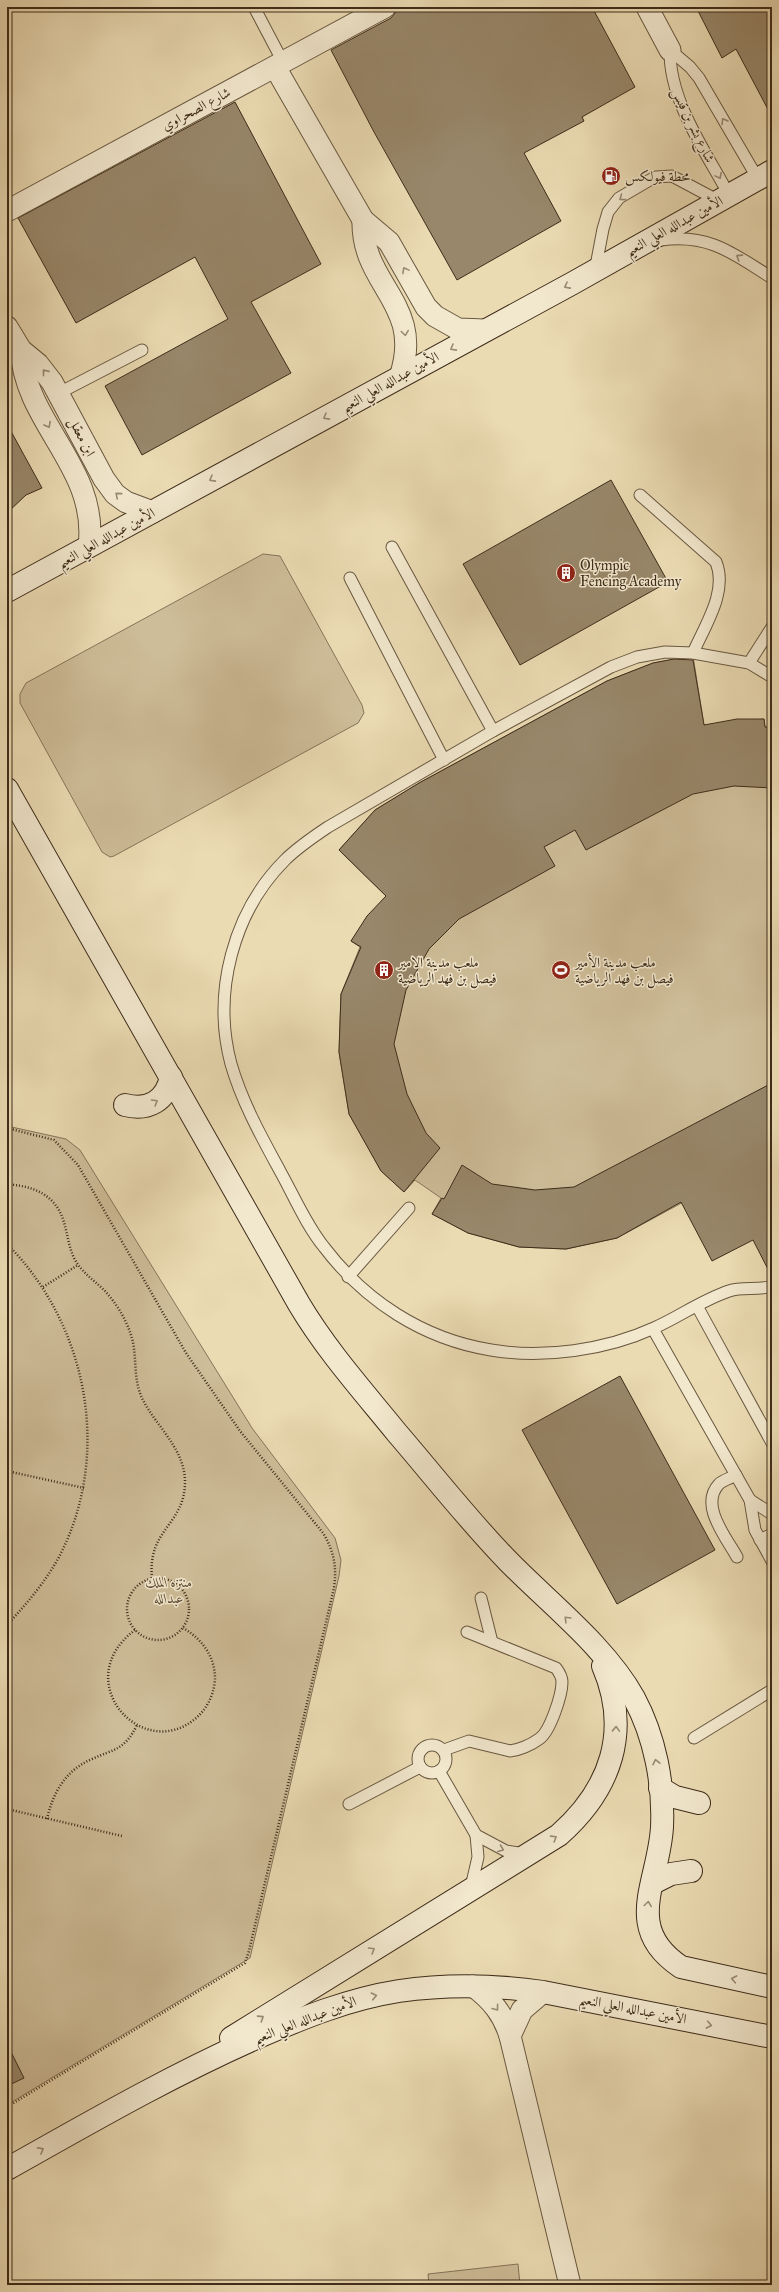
<svg xmlns="http://www.w3.org/2000/svg" width="779" height="2292" font-family="'IM FELL Great Primer',Amiri,serif">
  <style>
    .green { fill: #cebd99; stroke: #86745a }
    .building { fill: #98876a; stroke: #3e2c1a }
    .lines { fill: none; stroke-linecap: round; stroke-linejoin: round }
    .service-casing { stroke: #695840; stroke-width: 13 }
    .minor-casing { stroke: #695840; stroke-width: 23 }
    .secondary-casing { stroke: #3e2c1a; stroke-width: 24 }
    .path { stroke: #3e2c1a; stroke-width: 2.5; stroke-dasharray: 1 2; stroke-linecap: butt }
    .service { stroke: #f2e8ce; stroke-width: 11 }
    .minor { stroke: #f2e8ce; stroke-width: 21 }
    .secondary { stroke: #f2e8ce; stroke-width: 22 }
    .oneway { stroke: #988a74 }
    .labels { text-anchor: middle; dominant-baseline: central; stroke-width: 3; stroke-linejoin: round; paint-order: stroke }
    .street-label { font-size: 14px; fill: #3e2c1a; stroke: #f2e8ce }
    .poi-label { font-size: 14px; fill: #3e2c1a; stroke: #f2e8ce; text-anchor: start }
    .park-label { font-size: 14px; font-style: italic; fill: #5b4933; stroke: #f2e8ce }
  </style>
  <rect width="100%" height="100%" fill="#ebdbb3"/>
  <filter id="stains"><feTurbulence type="fractalNoise" baseFrequency=".005" numOctaves="4"/><feColorMatrix values="0 0 0 0 .2 0 0 0 0 .09 0 0 0 0 .02 0 0 0 .5 -.17"/></filter>
  <radialGradient id="worn" r=".72"><stop offset=".6" stop-color="#630" stop-opacity="0"/><stop offset="1" stop-color="#630" stop-opacity=".3"/></radialGradient>
  <g class="green">
    <path d="M263 554 280 556 362 705 364 713 358 723 114 856 110 857 102 852 20 703V694L26 683Z"/>
    <path d="M693 656 704 725 764 719 765 727 772 728V1154L617 1238 566 1249 519 1247 468 1233 432 1214 441 1198 415 1180 404 1192 381 1171 349 1114 339 1052 341 994 360 947 351 941 386 896 339 850 375 810 419 783 607 681 653 663Z"/>
    <path d="M7 1126 66 1139 80 1150 252 1428 335 1538 341 1560 339 1576 250 1958 7 2105Z"/>
    <path d="M518 2264 520 2285H429L428 2274Z"/>
  </g>
  <g class="building">
    <path d="M397 7H592L635 87 582 117 584 121 524 153 561 221 457 280 374 132 331 50 391 18 395 13Z"/>
    <path d="M696 7H772V117L736 49 722 58Z"/>
    <path d="M235 102 321 264 251 302 291 373 142 455 105 386 228 319 195 257 76 323 18 218Z"/>
    <path d="M7 424 42 488 26 495 7 513Z"/>
    <path d="M611 480 668 582 520 665 463 564Z"/>
    <path d="M674 659 693 660 704 725 737 719H764L765 727 772 728V788L734 786 693 794 586 850 575 830 544 847 555 866 459 919 429 949 406 990 394 1044 407 1094 426 1133 440 1148 404 1192 381 1171 349 1114 339 1052 341 994 361 947 351 941 367 916 386 896 339 850 375 810 419 783 607 681 653 663Z"/>
    <path d="M772 1083V1277L753 1240 712 1261 681 1202 617 1238 566 1249 519 1247 468 1233 432 1214 442 1198 444 1199 462 1165 492 1184 535 1190 574 1187Z"/>
    <path d="M620 1376 715 1550 617 1604 522 1430Z"/>
    <path d="M7 2044 24 2078 7 2086Z"/>
  </g>
  <g class="lines">
    <defs>
      <g id="service">
        <path d="M254 7 283 62"/>
        <path d="M670 50C669 101 706 152 729 195"/>
        <path d="M670 50 690 67 699 78 758 179"/>
        <path d="M661 240C709 233 734 254 772 278"/>
        <path d="M595 271 603 229 608 212 619 198 648 181 656 177 672 176 719 201"/>
        <path d="M59 393 142 350"/>
        <path d="M640 495 716 562C728 592 705 625 693 653"/>
        <path d="M392 547 493 731"/>
        <path d="M350 578 444 760"/>
        <path d="M749 663 772 627"/>
        <path d="M772 677 749 663 693 653 665 652 637 657 611 667 493 731 328 827C313 837 298 847 285 860 233 912 212 993 231 1064 242 1102 261 1136 280 1171 294 1196 306 1225 324 1247 365 1301 423 1339 491 1350 543 1359 606 1350 654 1328 679 1317 702 1300 729 1291 743 1286 758 1291 772 1286"/>
        <path d="M348 1277 409 1208"/>
        <path d="M697 1306 772 1443"/>
        <path d="M653 1329 750 1500 755 1530 772 1561"/>
        <path d="M736 1475C731 1478 723 1480 719 1484 699 1505 726 1537 737 1557"/>
        <path d="M750 1500 772 1514"/>
        <path d="M760 1540 772 1534"/>
        <path d="M481 1598 492 1642"/>
        <path d="M694 1738 772 1690"/>
        <circle cx="432" cy="1759" r="14"/>
        <path d="M444 1750 469 1741 510 1751C519 1750 531 1745 539 1739 550 1732 562 1695 562 1682 562 1676 559 1672 556 1668L467 1632"/>
        <path d="M439 1771 476 1835 506 1851 525 1854"/>
        <path d="M349 1804 420 1767"/>
        <path d="M471 1887 478 1857 476 1835"/>
      </g>
      <g id="minor">
        <path d="M647 7 670 50"/>
        <path d="M275 67 363 220 389 242 426 307 435 316 458 329 485 330"/>
        <path d="M7 211 385 7"/>
        <path d="M363 220C361 286 425 303 400 377"/>
        <path d="M7 327 21 350 38 364 52 382 104 479 115 494 126 502 153 512"/>
        <path d="M21 350C25 424 99 468 89 546"/>
        <path d="M473 1986C492 2000 503 2014 510 2036L570 2285"/>
        <path d="M510 2036 522 2010 543 1992"/>
      </g>
      <g id="secondary">
        <path d="M7 591 573 283 772 171"/>
        <path d="M7 789 299 1304C327 1351 363 1391 397 1433 434 1476 469 1521 508 1561 550 1604 605 1646 634 1698 655 1737 664 1784 662 1827 659 1882 622 1928 681 1967L772 1987"/>
        <path d="M125 1105C148 1111 166 1101 171 1077"/>
        <path d="M660 1788 675 1797 699 1803"/>
        <path d="M653 1883 671 1874 691 1871"/>
        <path d="M231 2038 559 1835C611 1789 631 1731 603 1666"/>
        <path d="M7 2169C89 2123 170 2076 256 2038 302 2018 348 1999 399 1991 447 1984 495 1985 543 1992L772 2037"/>
      </g>
    </defs>
    <use href="#service" class="service-casing"/>
    <use href="#minor" class="minor-casing"/>
    <use href="#secondary" class="secondary-casing"/>
    <g class="path">
      <path d="M7 1128 54 1140 78 1165 186 1353 240 1431 323 1533C334 1551 337 1567 334 1588L249 1951 245 1963 7 2107"/>
      <path d="M7 1184C24 1186 38 1188 51 1200 68 1216 65 1239 74 1258 81 1272 94 1280 105 1291 116 1303 126 1319 131 1335 138 1356 132 1379 143 1400 156 1426 185 1449 185 1482 185 1525 147 1529 152 1578"/>
      <path d="M7 1244C85 1322 111 1446 64 1547 50 1577 29 1601 7 1625"/>
      <path d="M43 1287 78 1265"/>
      <path d="M7 1471 84 1488"/>
      <circle cx="158" cy="1609" r="31"/>
      <path d="M135 1630C68 1680 141 1763 195 1719 207 1709 214 1695 215 1679 215 1656 202 1639 183 1628"/>
      <path d="M7 1809 122 1836"/>
      <path d="M47 1819C53 1792 66 1770 92 1759 114 1749 125 1750 137 1725"/>
    </g>
    <use href="#service" class="service"/>
    <use href="#minor" class="minor"/>
    <use href="#secondary" class="secondary"/>
  </g>
  <defs><path id="oneway-chevron" d="M-2-3.5L2.5 0L-2 3.5" fill="none" stroke-width="1.6" stroke-linecap="round" stroke-linejoin="round"/></defs>
  <g class="oneway">
    <use href="#oneway-chevron" transform="translate(724 121) rotate(-121)"/>
    <use href="#oneway-chevron" transform="translate(719 176) rotate(62)"/>
    <use href="#oneway-chevron" transform="translate(622 198) rotate(144)"/>
    <use href="#oneway-chevron" transform="translate(739 257) rotate(-147)"/>
    <use href="#oneway-chevron" transform="translate(405 270) rotate(-118)"/>
    <use href="#oneway-chevron" transform="translate(567 286) rotate(152)"/>
    <use href="#oneway-chevron" transform="translate(405 333) rotate(82)"/>
    <use href="#oneway-chevron" transform="translate(453 348) rotate(151)"/>
    <use href="#oneway-chevron" transform="translate(45 372) rotate(-129)"/>
    <use href="#oneway-chevron" transform="translate(326 417) rotate(151)"/>
    <use href="#oneway-chevron" transform="translate(48 425) rotate(61)"/>
    <use href="#oneway-chevron" transform="translate(212 479) rotate(151)"/>
    <use href="#oneway-chevron" transform="translate(118 495) rotate(-139)"/>
    <use href="#oneway-chevron" transform="translate(155 1102) rotate(-31)"/>
    <use href="#oneway-chevron" transform="translate(567 1619) rotate(-135)"/>
    <use href="#oneway-chevron" transform="translate(616 1729) rotate(-88)"/>
    <use href="#oneway-chevron" transform="translate(656 1762) rotate(-102)"/>
    <use href="#oneway-chevron" transform="translate(554 1838) rotate(-32)"/>
    <use href="#oneway-chevron" transform="translate(501 1849) rotate(22)"/>
    <use href="#oneway-chevron" transform="translate(648 1904) rotate(-82)"/>
    <use href="#oneway-chevron" transform="translate(372 1950) rotate(-31)"/>
    <use href="#oneway-chevron" transform="translate(734 1979) rotate(-169)"/>
    <use href="#oneway-chevron" transform="translate(374 1996) rotate(-12)"/>
    <use href="#oneway-chevron" transform="translate(496 2008) rotate(53)"/>
    <use href="#oneway-chevron" transform="translate(261 2018) rotate(-33)"/>
    <use href="#oneway-chevron" transform="translate(709 2025) rotate(11)"/>
    <use href="#oneway-chevron" transform="translate(41 2150) rotate(-29)"/>
  </g>
  <defs>
    <symbol id="fuel-disc" viewBox="-11 -11 22 22"><circle r="9.5" fill="#8f2418" stroke="#f2e8ce"/><path d="M-5.5-6h7V0h2V4h1.3V-2.5L3-4.5l.8-.8L6-3V5H2.5V1h-1V6h-7ZM-4.2-4.7v3.2H.2V-4.7Z" fill="#fff"/></symbol>
    <symbol id="building-disc" viewBox="-11 -11 22 22"><circle r="9.5" fill="#8f2418" stroke="#f2e8ce"/><path d="M-4-6H4V6H1V3H-1V6H-4ZM-2.5-4.3h1.7v1.8h-1.7ZM.8-4.3h1.7v1.8H.8ZM-2.5-1h1.7V.8h-1.7ZM.8-1h1.7V.8H.8Z" fill="#fff"/></symbol>
    <symbol id="stadium-disc" viewBox="-11 -11 22 22"><circle r="9.5" fill="#8f2418" stroke="#f2e8ce"/><path d="M0-5a6.5 5 0 1 0 0 10a6.5 5 0 1 0 0-10ZM-3.5-1.8h7v3.6h-7Z" fill="#fff"/></symbol>
  </defs>
  <g fill-rule="evenodd">
    <use href="#fuel-disc" x="600" y="165" width="22" height="22"/>
    <use href="#building-disc" x="555" y="562" width="22" height="22"/>
    <use href="#building-disc" x="373" y="959" width="22" height="22"/>
    <use href="#stadium-disc" x="550" y="959" width="22" height="22"/>
  </g>
  <g class="labels">
    <g class="street-label">
      <text transform="translate(196 109) rotate(-28)">شارع الصحراوي</text>
      <text transform="translate(693 125) rotate(64)">شارع بشر بن قيس</text>
      <text transform="translate(674 226) rotate(-29)">الأمين عبدالله العلي النعيم</text>
      <text transform="translate(390 382) rotate(-29)">الأمين عبدالله العلي النعيم</text>
      <text transform="translate(82 437) rotate(63)">ابن معقل</text>
      <text transform="translate(106 538) rotate(-29)">الأمين عبدالله العلي النعيم</text>
      <text transform="translate(633 2009) rotate(11)">الأمين عبدالله العلي النعيم</text>
      <text transform="translate(305 2020) rotate(-21)">الأمين عبدالله العلي النعيم</text>
    </g>
    <g class="poi-label">
      <text x="625" y="176">محطة فيولكس</text>
      <text x="580" y="565">Olympic<tspan x="580" dy="16">Fencing Academy</tspan></text>
      <text x="398" y="962">ملعب مدينة الامير<tspan x="398" dy="16">فيصل بن فهد الرياضية</tspan></text>
      <text x="575" y="962">ملعب مدينة الأمير<tspan x="575" dy="16">فيصل بن فهد الرياضية</tspan></text>
    </g>
    <g class="park-label">
      <text x="169" y="1582">منتزه الملك<tspan x="169" dy="16">عبدالله</tspan></text>
    </g>
  </g>
  <rect width="779" height="2292" fill="none" stroke="#ebdbb3" stroke-width="24"/>
  <rect x="8" y="8" width="763" height="2276" fill="none" stroke="#3e2c1a" stroke-width="2"/>
  <rect x="12" y="12" width="755" height="2268" fill="none" stroke="#3e2c1a"/>
  <rect width="100%" height="100%" filter="url(#stains)"/>
  <rect width="100%" height="100%" fill="url(#worn)"/>
</svg>
